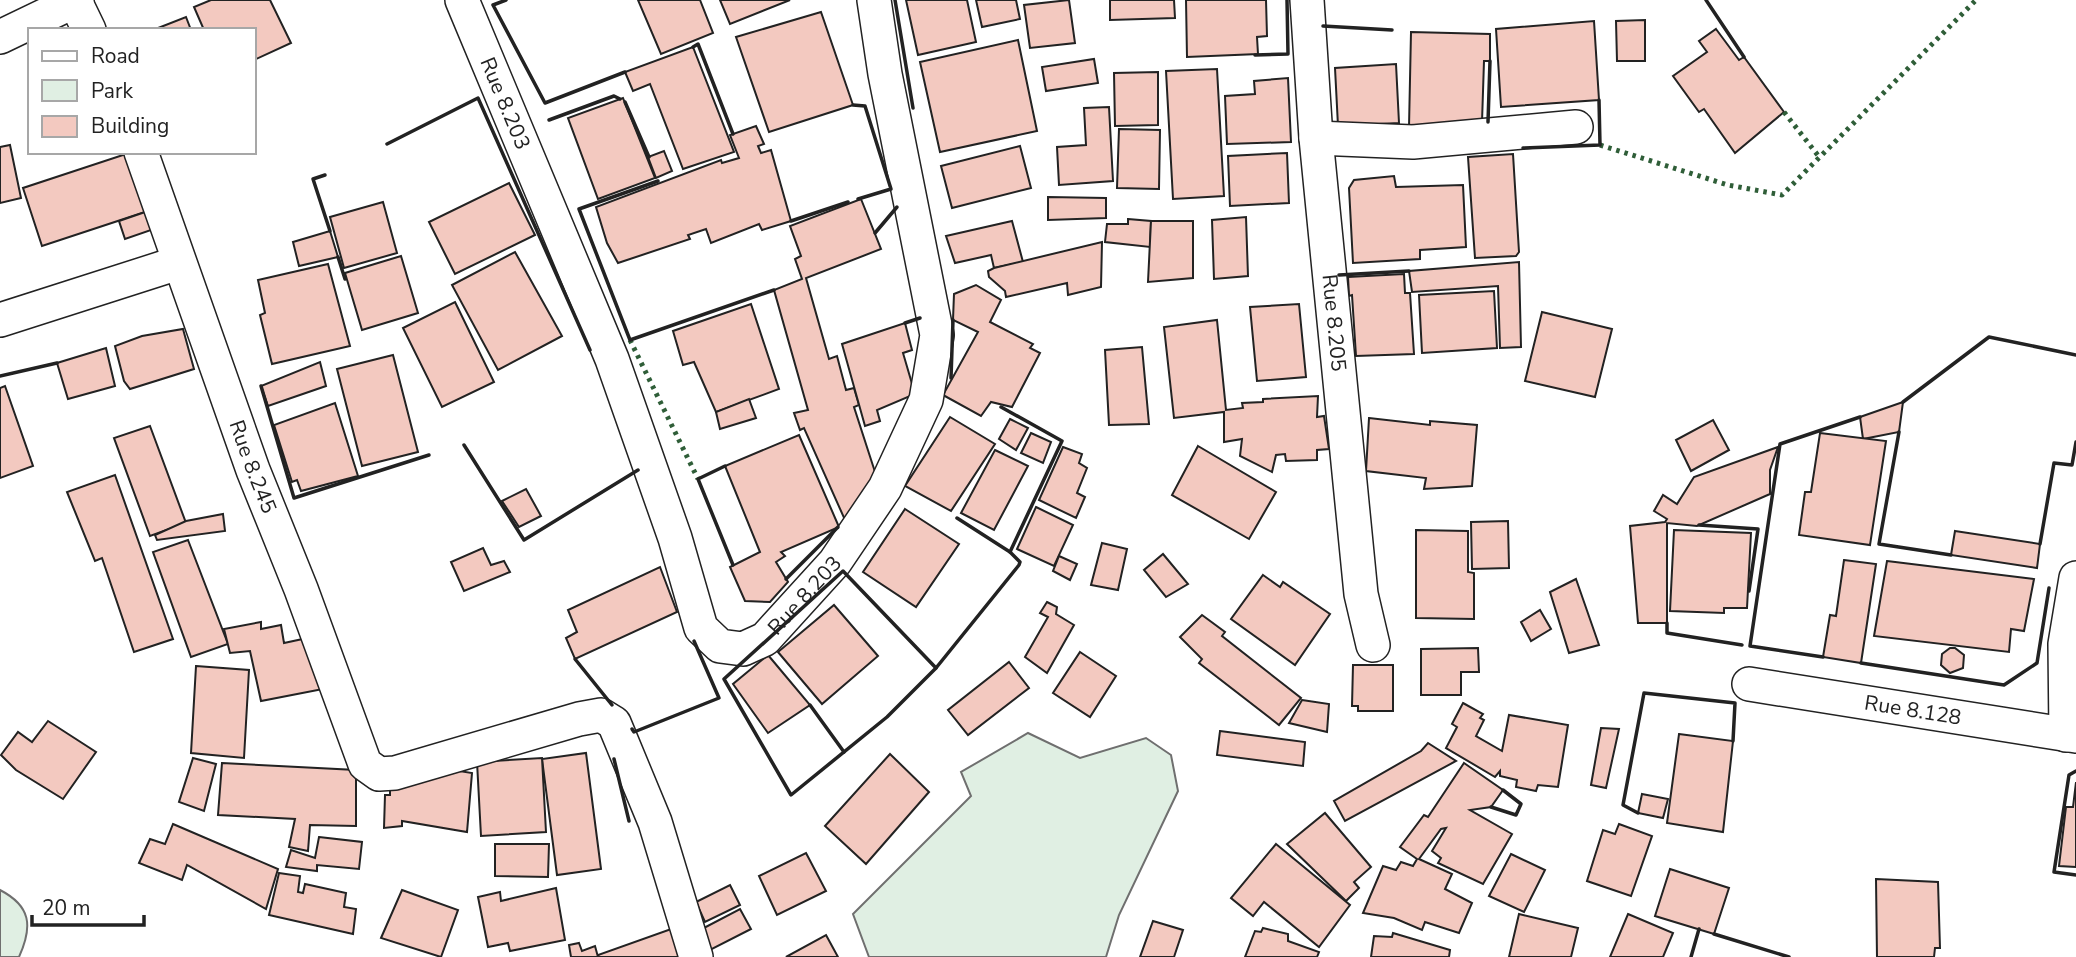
<svg xmlns="http://www.w3.org/2000/svg" width="2076" height="957" font-family="'Nunito Sans',sans-serif">
  <style>
    .green { fill: #e0efe3; stroke: #6f6f6f; stroke-width: 2 }
    .building { fill: #f3c9c0; stroke: #222; stroke-width: 2 }
    .lines { fill: none; stroke-linecap: round; stroke-linejoin: round }
    .street-casing { stroke: #222; stroke-width: 36 }
    .street { stroke: #fff; stroke-width: 33 }
    .hedge { stroke: #2f5e38; stroke-width: 5; stroke-dasharray: 3.5 5; stroke-linecap: butt }
    .wall { stroke: #222; stroke-width: 3.5 }
    .labels { text-anchor: middle; dominant-baseline: central; stroke-width: 5; stroke-linejoin: round; paint-order: stroke }
    .street-label { font-size: 21px; fill: #222; stroke: #fff }
  </style>
  <rect width="100%" height="100%" fill="#fff"/>
  <g class="green">
    <path d="M1028 733 1080 758 1146 738 1171 755 1178 791 1119 915 1106 957H869L853 914 971 796 961 772Z"/>
    <path d="M0 890C31 906 33 926 19 957H0Z"/>
  </g>
  <g class="building">
    <path d="M211 0H270L291 43 254 60V30H204L194 7Z"/>
    <path d="M638 0H700L713 33 661 54Z"/>
    <path d="M720 0H790L730 24Z"/>
    <path d="M906 0H967L976 42 918 55Z"/>
    <path d="M976 0H1016L1020 19 982 27Z"/>
    <path d="M1069 0 1075 43 1030 48 1024 5Z"/>
    <path d="M1110 0H1174L1175 18 1110 20Z"/>
    <path d="M1186 0H1266L1267 36 1257 37 1258 54 1187 57Z"/>
    <path d="M821 12 853 105 769 132 736 37Z"/>
    <path d="M186 17 191 30H153Z"/>
    <path d="M1645 20V61H1617L1616 21Z"/>
    <path d="M1594 21 1599 100 1501 107 1496 29Z"/>
    <path d="M1716 29 1739 60 1744 57 1784 112 1735 153 1704 109 1699 112 1673 76 1707 52 1699 41Z"/>
    <path d="M1411 32 1490 34V61H1484L1482 122 1409 127Z"/>
    <path d="M1018 40 1037 131 940 152 920 62Z"/>
    <path d="M693 47 734 152 683 169 650 84 633 91 625 72Z"/>
    <path d="M1094 59 1098 83 1046 91 1042 67Z"/>
    <path d="M1396 64 1399 123 1338 126 1335 68Z"/>
    <path d="M1217 69 1224 196 1173 199 1166 71Z"/>
    <path d="M1158 72V125L1115 126 1114 73Z"/>
    <path d="M1288 78 1291 142 1227 144 1225 96 1255 94 1254 81Z"/>
    <path d="M623 98 655 178 598 199 568 118Z"/>
    <path d="M1109 107 1113 181 1059 185 1057 147 1086 145 1084 108Z"/>
    <path d="M756 126 764 144 758 146 761 153 771 150 791 221 762 230 759 224 711 243 706 229 688 235 690 239 618 263 607 243 596 207 721 160 722 163 739 158 730 135Z"/>
    <path d="M1119 129 1160 130 1159 189 1117 188Z"/>
    <path d="M10 145 21 198 0 203V147Z"/>
    <path d="M1020 146 1031 188 952 208 941 166Z"/>
    <path d="M664 151 672 171 656 178 648 157Z"/>
    <path d="M132 152 151 210 42 246 23 188Z"/>
    <path d="M1287 153 1289 203 1230 206 1228 156Z"/>
    <path d="M1513 154 1519 252 1516 256 1475 258 1468 157Z"/>
    <path d="M1394 176 1396 187 1463 185 1466 247 1420 250V259L1353 263 1349 188 1354 180Z"/>
    <path d="M509 183 535 235 455 274 429 222Z"/>
    <path d="M1048 197 1106 198V218L1048 220Z"/>
    <path d="M861 199 881 249 806 278 829 359 837 356 846 390 854 388 859 405 854 407 876 475 845 520 804 428 800 430 794 413 808 410 774 290 802 279 795 259 801 256 790 226Z"/>
    <path d="M383 202 397 253 344 268 330 217Z"/>
    <path d="M151 210 157 228 125 239 119 221Z"/>
    <path d="M1246 217 1248 276 1214 279 1212 220Z"/>
    <path d="M1128 219 1151 221 1150 247 1105 242 1107 224H1128Z"/>
    <path d="M1012 221 1023 262 994 268 991 255 955 263 946 236Z"/>
    <path d="M1151 221H1193V278L1148 282Z"/>
    <path d="M330 231 338 257 299 266 293 242Z"/>
    <path d="M1102 242 1101 287 1068 295 1067 283 1006 297 1005 291 989 277 988 271 994 268Z"/>
    <path d="M515 252 562 336 498 370 452 285Z"/>
    <path d="M401 256 418 313 362 330 345 273Z"/>
    <path d="M1519 262 1521 347 1500 348 1498 286 1412 292 1409 271Z"/>
    <path d="M328 264 350 346 272 364 260 315 265 313 258 280Z"/>
    <path d="M1404 274 1405 293H1410L1414 354 1356 356 1352 295 1349 296 1348 277Z"/>
    <path d="M976 285 1001 300 990 322 1033 344 1030 348 1040 353 1012 407 991 402 981 416 943 395 978 332 953 320 954 294Z"/>
    <path d="M1494 291 1497 348 1422 353 1419 295Z"/>
    <path d="M455 302 494 382 442 407 403 328Z"/>
    <path d="M751 304 779 389 716 412 694 362 683 365 673 331Z"/>
    <path d="M1299 304 1306 377 1257 381 1250 307Z"/>
    <path d="M1542 312 1612 329 1595 397 1525 381Z"/>
    <path d="M1217 320 1226 410 1243 408 1242 403 1263 402V399L1318 396 1317 417 1324 416 1329 449 1317 450V460L1286 461 1285 454 1276 455 1272 472 1240 456 1242 439 1224 442V412L1174 418 1164 327Z"/>
    <path d="M905 323 912 350 903 353 915 394 877 410 880 421 865 426 842 344Z"/>
    <path d="M183 329 194 369 130 389 124 381 115 346 142 336Z"/>
    <path d="M1142 347 1149 424 1109 425 1105 350Z"/>
    <path d="M106 348 115 386 68 399 57 363Z"/>
    <path d="M393 355 418 452 362 466 337 369Z"/>
    <path d="M320 362 326 386 268 406 261 386Z"/>
    <path d="M5 386 33 466 0 478V388Z"/>
    <path d="M749 399 756 418 720 429 716 412Z"/>
    <path d="M1903 402 1899 432 1863 439 1860 417Z"/>
    <path d="M335 403 358 476 301 491 297 480 292 482 274 425Z"/>
    <path d="M950 417 995 444 951 511 905 486Z"/>
    <path d="M1369 418 1430 425V421L1477 425 1472 486 1424 489 1426 478 1366 471Z"/>
    <path d="M1010 419 1028 428 1016 450 999 439Z"/>
    <path d="M1713 420 1729 450 1691 471 1676 440Z"/>
    <path d="M150 426 186 523 150 536 114 438Z"/>
    <path d="M1031 433 1051 442 1043 463 1021 453Z"/>
    <path d="M1820 433 1886 441 1870 545 1799 535 1805 492H1811Z"/>
    <path d="M799 435 839 527 781 552 785 556 776 562 788 582 770 602 745 601 730 567 760 552 725 466Z"/>
    <path d="M1198 446 1276 492 1249 539 1172 495Z"/>
    <path d="M1063 447 1082 454 1079 463 1087 468 1077 493 1085 497 1076 518 1039 500Z"/>
    <path d="M1778 447 1770 470V494L1697 526 1667 523V623H1638L1630 526 1665 522 1667 519 1654 511 1663 495 1677 504 1694 477Z"/>
    <path d="M995 450 1028 466 994 530 961 513Z"/>
    <path d="M115 475 173 639 134 652 102 558 95 561 67 492Z"/>
    <path d="M526 489 541 516 519 527 502 501Z"/>
    <path d="M1036 507 1073 525 1054 566 1017 549Z"/>
    <path d="M905 509 959 544 916 607 863 572Z"/>
    <path d="M223 514 225 531 157 540 155 535 186 521Z"/>
    <path d="M1508 521 1509 568 1472 569 1471 522Z"/>
    <path d="M1416 530 1468 531V572L1474 573V619L1416 618Z"/>
    <path d="M1674 530 1751 533 1747 608H1724V613L1670 611Z"/>
    <path d="M1955 531 2040 544 2037 568 1951 555Z"/>
    <path d="M188 540 228 644 191 657 153 552Z"/>
    <path d="M1102 543 1127 549 1118 590 1091 585Z"/>
    <path d="M483 548 491 565 504 561 510 572 464 591 451 562Z"/>
    <path d="M1163 554 1188 584 1166 597 1144 570Z"/>
    <path d="M1059 556 1077 564 1070 580 1053 571Z"/>
    <path d="M1844 560 1876 564 1861 663 1823 657 1830 615 1836 616Z"/>
    <path d="M1887 561 2034 579 2024 631 2011 629 2009 652 1874 636Z"/>
    <path d="M660 567 677 612 575 659 566 638 577 632 568 610Z"/>
    <path d="M1263 575 1280 587 1283 582 1330 614 1295 665 1231 619Z"/>
    <path d="M1576 579 1599 645 1569 653 1550 592Z"/>
    <path d="M1047 602 1057 607 1056 614 1074 625 1047 673 1025 657 1048 617 1040 613Z"/>
    <path d="M834 605 878 656 822 704 778 652Z"/>
    <path d="M1540 610 1551 629 1531 641 1521 622Z"/>
    <path d="M1202 615 1225 632 1222 636 1301 698 1279 725 1199 663 1202 659 1180 637Z"/>
    <path d="M261 622V629L281 625 284 643 312 637 323 689 261 701 250 651 230 653 224 629Z"/>
    <path d="M1478 648 1479 672H1461V695H1421V649Z"/>
    <path d="M1950 648H1955L1964 655 1963 668 1950 673 1941 665 1942 654Z"/>
    <path d="M1080 652 1116 676 1090 717 1053 693Z"/>
    <path d="M768 655 810 705 768 733 733 684Z"/>
    <path d="M1009 662 1029 688 968 735 948 710Z"/>
    <path d="M1353 665H1393V711H1358V706H1352Z"/>
    <path d="M196 666 249 670 244 758 191 753Z"/>
    <path d="M1302 700 1329 704 1327 732 1289 723Z"/>
    <path d="M1463 703 1483 714 1480 718 1484 720 1476 736 1502 751 1509 715 1568 725 1558 787 1538 785 1536 791 1516 787 1517 780 1500 776V771L1495 777 1446 748 1457 727 1452 724Z"/>
    <path d="M48 721 96 752 63 799 16 770 1 755 18 732 32 742Z"/>
    <path d="M1601 728 1619 729 1606 788 1591 785Z"/>
    <path d="M1220 731 1305 742 1303 766 1217 755Z"/>
    <path d="M1679 734 1733 741 1723 832 1667 823Z"/>
    <path d="M1428 743 1456 761 1345 821 1334 801 1421 751Z"/>
    <path d="M586 753 601 869 557 875 542 759Z"/>
    <path d="M890 754 929 792 866 864 825 826Z"/>
    <path d="M193 758 216 764 204 811 179 802Z"/>
    <path d="M542 758 546 832 481 836 477 762Z"/>
    <path d="M222 763 356 770V826L310 825 308 851 289 847 295 819 218 815Z"/>
    <path d="M1464 763 1503 790 1491 807 1470 810 1512 834 1483 884 1438 863 1441 858 1432 851 1446 828 1441 829 1419 859 1452 874 1445 889 1472 903 1459 933 1425 922 1422 930 1394 918 1363 913 1383 866 1396 870 1401 862 1413 866 1417 859 1400 847 1424 815 1428 817Z"/>
    <path d="M422 765 472 773 467 832 402 821V826L384 828 385 795H390V785Z"/>
    <path d="M2076 782V867L2059 866 2066 807H2073Z"/>
    <path d="M1642 794 1668 799 1663 818 1638 813Z"/>
    <path d="M1325 813 1371 867 1354 882 1359 888 1346 901 1287 844Z"/>
    <path d="M173 824 278 869 266 909 187 865 182 880 139 863 150 839 165 844Z"/>
    <path d="M1619 824 1652 836 1631 896 1587 881 1603 830 1615 834Z"/>
    <path d="M319 837 362 842 359 869 317 865V871L286 867 291 850 315 858Z"/>
    <path d="M495 844H549L548 877 495 876Z"/>
    <path d="M1276 844 1350 905 1319 947 1264 902 1253 916 1231 898Z"/>
    <path d="M806 853 826 891 777 915 759 876Z"/>
    <path d="M1511 854 1545 870 1524 912 1489 896Z"/>
    <path d="M1670 869 1729 888 1714 934 1655 916Z"/>
    <path d="M279 873 300 876 298 892 303 893 305 884 346 893 344 907 356 909 353 934 269 915Z"/>
    <path d="M1876 879 1938 882 1940 948H1935L1934 957H1877Z"/>
    <path d="M730 885 740 905 705 922 696 902Z"/>
    <path d="M556 888 565 940 510 951 508 943 488 947 478 897 500 892 501 901Z"/>
    <path d="M402 890 458 910 441 957 381 938Z"/>
    <path d="M740 909 751 929 710 950 700 930Z"/>
    <path d="M1519 914 1578 928 1571 957H1509Z"/>
    <path d="M1628 914 1673 933 1663 957H1610Z"/>
    <path d="M1153 921 1183 930 1174 957H1140Z"/>
    <path d="M674 928 686 957H599L598 955Z"/>
    <path d="M1263 928 1288 934V941L1319 952 1317 957H1245L1255 931 1261 932Z"/>
    <path d="M1393 933 1450 950 1449 957H1371L1374 936 1392 937Z"/>
    <path d="M826 935 838 957H786Z"/>
    <path d="M579 943 582 951 595 946 598 957H571L569 945Z"/>
  </g>
  <g class="lines">
    <defs>
      <g id="street">
        <path id="s1" d="M462 0 612 359 675 538 701 628 720 646 743 649 765 639 835 562 885 488 926 400 937 335 885 74 874 0"/>
        <path id="s2" d="M1307 0 1316 138 1361 594 1373 645"/>
        <path d="M75 1 89 30"/>
        <path d="M0 37 77 0"/>
        <path d="M1316 138 1413 142 1576 127"/>
        <path id="s3" d="M141 152 253 470 301 589 365 764 379 774 395 773 579 719 601 715 614 723 655 822 696 957"/>
        <path d="M0 320 178 263"/>
        <path id="s4" d="M1749 684 2076 736"/>
        <path d="M2066 735 2065 644 2076 578"/>
      </g>
    </defs>
    <use href="#street" class="street-casing"/>
    <use href="#street" class="street"/>
    <g class="hedge">
      <path d="M1784 112 1820 158"/>
      <path d="M1600 145 1728 185 1782 195 1976 0"/>
      <path d="M630 340 698 479"/>
    </g>
    <g class="wall">
      <path d="M506 0 493 5 545 103 625 72"/>
      <path d="M895 0 913 108"/>
      <path d="M1706 0 1744 57"/>
      <path d="M1323 26 1392 30"/>
      <path d="M693 47 698 44 733 134"/>
      <path d="M1255 55 1288 54 1287 0"/>
      <path d="M625 102 649 157"/>
      <path d="M853 105 865 106 891 189 858 199"/>
      <path d="M549 120 614 96 620 99"/>
      <path d="M1488 122 1490 61"/>
      <path d="M387 144 478 98 590 350"/>
      <path d="M1523 148 1600 145 1599 100"/>
      <path d="M325 175 313 179 330 231"/>
      <path d="M658 181 579 209 630 340 774 290"/>
      <path d="M791 221 848 202"/>
      <path d="M875 233 897 207"/>
      <path d="M338 257 345 279"/>
      <path d="M1339 275 1409 271"/>
      <path d="M905 323 920 318"/>
      <path d="M0 376 57 363"/>
      <path d="M951 378 953 320"/>
      <path d="M261 386 294 498 429 455"/>
      <path d="M1903 402 1989 337 2076 355"/>
      <path d="M1899 432 1879 544 1951 555"/>
      <path d="M464 445 524 540 638 470"/>
      <path d="M725 466 698 479 733 565"/>
      <path d="M957 518 1010 552 1062 441 1001 407"/>
      <path d="M1699 525 1758 529 1749 591"/>
      <path d="M2040 544 2054 463 2072 465 2076 442"/>
      <path d="M843 571 936 668 887 717 791 795 724 679Z"/>
      <path d="M786 579 838 527"/>
      <path d="M1667 623V633L1742 645"/>
      <path d="M1823 657 1750 646 1780 444 1860 417"/>
      <path d="M575 659 612 705"/>
      <path d="M1861 663 2004 685 2037 663 2049 588"/>
      <path d="M936 668 1019 565 1020 562 1010 552"/>
      <path d="M810 705 844 752"/>
      <path d="M632 729 634 732 719 698 694 641"/>
      <path d="M614 759 629 821"/>
      <path d="M2076 771 2069 775 2054 872 2076 875"/>
      <path d="M1491 807 1516 815 1521 804 1503 790"/>
      <path d="M1638 813 1623 805 1644 693 1735 703 1733 741"/>
      <path d="M1714 934 1789 957"/>
      <path d="M1691 957 1699 929"/>
    </g>
  </g>
  <g class="labels">
    <g class="street-label">
      <text stroke="none"><textPath href="#s1" startOffset="112">Rue 8.203</textPath></text>
      <text stroke="none"><textPath href="#s2" startOffset="324">Rue 8.205</textPath></text>
      <text stroke="none"><textPath href="#s3" startOffset="334">Rue 8.245</textPath></text>
      <text stroke="none"><textPath href="#s1" startOffset="805">Rue 8.203</textPath></text>
      <text stroke="none"><textPath href="#s4" startOffset="166">Rue 8.128</textPath></text>
    </g>
  </g>
  <rect x="28" y="28" width="228" height="126" fill="#ffffff" stroke="#a7a7a7" stroke-width="2"/>
  <rect x="42" y="51" width="35" height="10" fill="#ffffff" stroke="#a7a7a7" stroke-width="2"/>
  <text x="91" y="63" font-size="21" fill="#222222">Road</text>
  <rect x="42" y="80" width="35" height="21" fill="#e0efe3" stroke="#a7a7a7" stroke-width="2"/>
  <text x="91" y="98" font-size="21" fill="#222222">Park</text>
  <rect x="42" y="116" width="35" height="21" fill="#f3c9c0" stroke="#a7a7a7" stroke-width="2"/>
  <text x="91" y="133" font-size="21" fill="#222222">Building</text>
  <path d="M32 915v10h112v-10" fill="none" stroke="#222222" stroke-width="3.5"/>
  <text x="42" y="915" font-size="21" fill="#222222" stroke="#ffffff" stroke-width="5" paint-order="stroke">20 m</text>
</svg>
